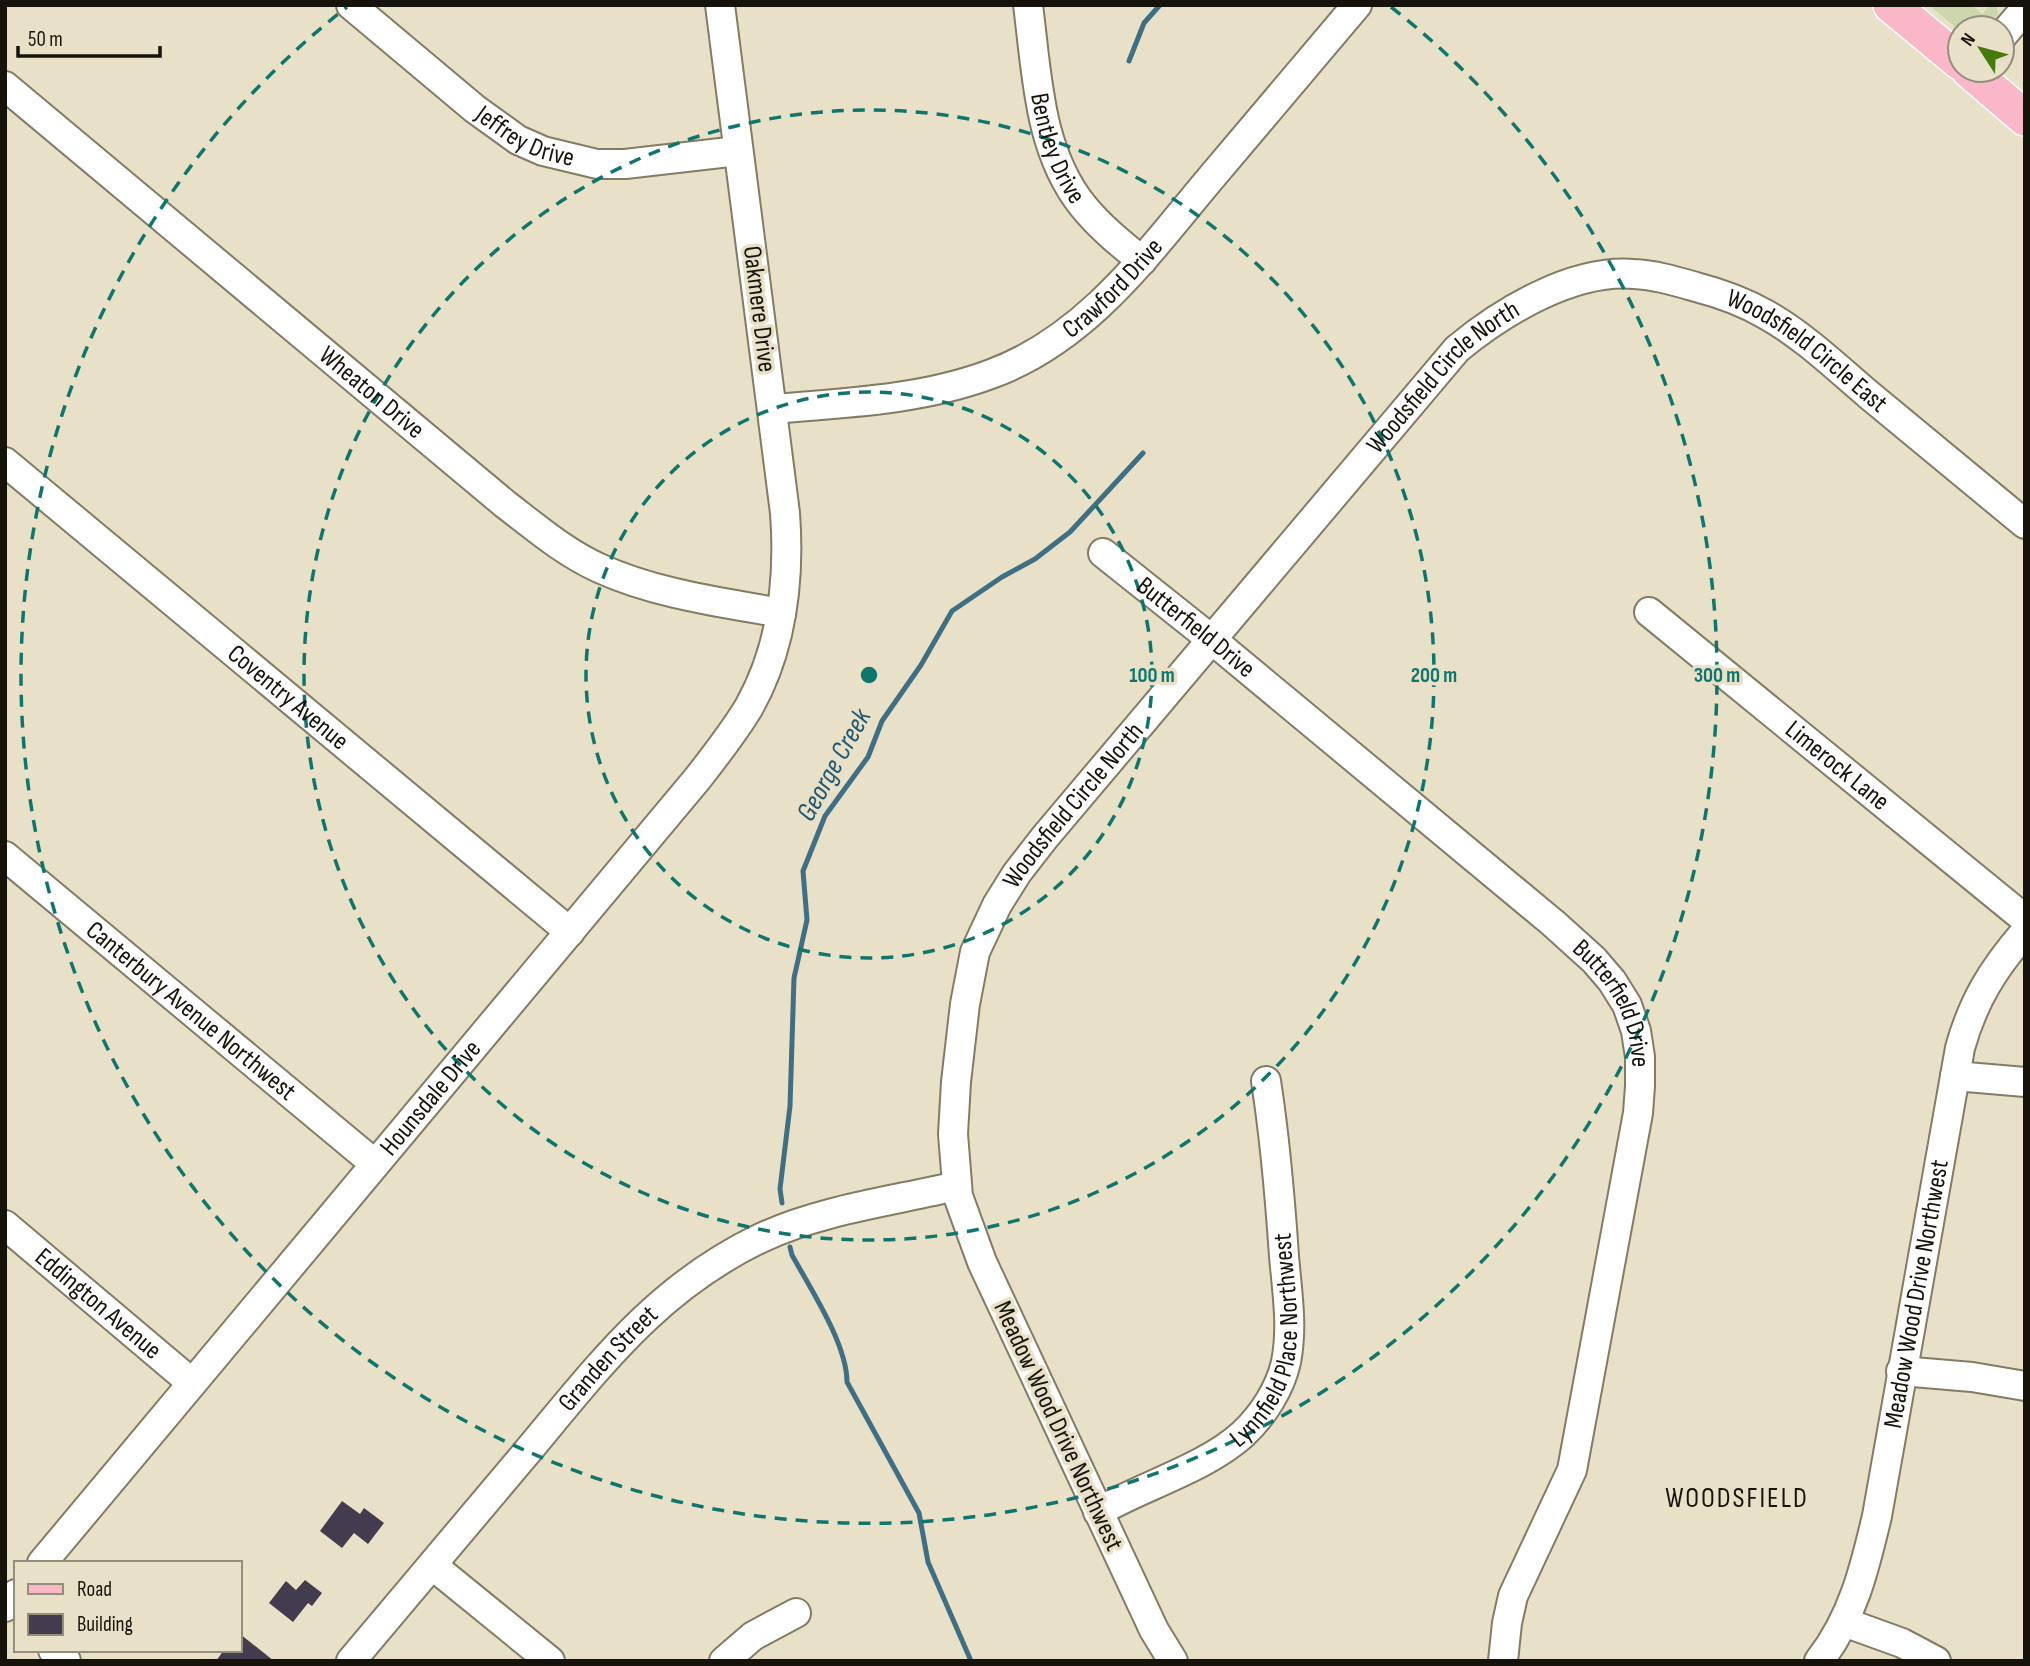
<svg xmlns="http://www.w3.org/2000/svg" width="2030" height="1666" font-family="'Sofia Sans Condensed',sans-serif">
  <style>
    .green { fill: #cdd6ad }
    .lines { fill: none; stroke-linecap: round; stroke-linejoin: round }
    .stream { stroke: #3f6f84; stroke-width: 5 }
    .building { fill: #433b4e }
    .minor-casing { stroke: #827c65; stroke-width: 32 }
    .major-casing { stroke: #fff; stroke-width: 38 }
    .minor { stroke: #fff; stroke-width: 28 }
    .major { stroke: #f9b7c7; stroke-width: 35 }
    .ring { fill: none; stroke: #0f766e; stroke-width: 3.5; stroke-dasharray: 12 9 }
    .labels { text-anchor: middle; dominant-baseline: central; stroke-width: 7; stroke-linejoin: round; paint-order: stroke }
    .street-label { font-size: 26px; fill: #16130a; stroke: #e8e1c8 }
    .water-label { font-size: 28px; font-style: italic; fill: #225972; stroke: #e8e1c8 }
    .neighbourhood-label { font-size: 28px; letter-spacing: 2px; fill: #16130a; stroke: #e8e1c8 }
    .centre { fill: #0f766e; stroke: #e8e1c8; stroke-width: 3.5 }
    .ring-label { font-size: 21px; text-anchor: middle; font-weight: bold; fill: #0f766e; stroke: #e8e1c8; stroke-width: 7; stroke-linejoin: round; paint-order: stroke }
  </style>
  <rect width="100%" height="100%" fill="#e8e1c8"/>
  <path class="green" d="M1929 5H1972L1982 14 1990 5H1997L1998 14 1987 28H1960V31Z"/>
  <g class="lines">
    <g class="stream">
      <path d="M1129 61 1144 23 1160 5"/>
      <path d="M782 1203 780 1189 790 1106 794 978 807 920 803 871 825 816 868 757 882 721 921 665 952 611 1002 577 1035 559 1070 532 1143 453"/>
      <path d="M790 1247 792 1255C810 1288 847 1344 847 1382L919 1513 928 1562 971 1661"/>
    </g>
  </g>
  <g class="building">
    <path d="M342 1501 360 1514 364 1508 384 1523 368 1544 354 1533 342 1548 320 1531Z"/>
    <path d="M305 1580 322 1593 312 1606 308 1603 293 1622 269 1603 286 1581 296 1590Z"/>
    <path d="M240 1634 274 1661H216L224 1650H240Z"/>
  </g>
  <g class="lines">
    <defs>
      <g id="minor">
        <path id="s1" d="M351 5 475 109 518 140 543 151 597 164H625L738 151"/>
        <path id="s2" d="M1028 5C1037 73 1038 150 1083 206 1100 227 1121 244 1142 261"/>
        <path d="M2002 36 2025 9"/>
        <path id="s3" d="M5 86 505 504C535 527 564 552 599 568 656 594 720 602 781 613"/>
        <path id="s4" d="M772 409C845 403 922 400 991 374 1087 339 1147 254 1210 179 1259 121 1308 63 1357 5"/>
        <path id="s5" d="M5 462 570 932"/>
        <path id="s6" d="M1103 553 1211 639 1553 923 1594 960 1612 981 1627 1005 1636 1031 1640 1057V1086L1638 1113 1572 1470 1513 1596 1507 1623 1503 1661"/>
        <path id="s7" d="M1649 612 2025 919"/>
        <path id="s8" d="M5 856 375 1164"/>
        <path d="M1955 1076 2025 1082"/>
        <path id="s9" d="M5 1225 192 1383"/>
        <path d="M1901 1371 1972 1377 2025 1386"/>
        <path id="s10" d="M1098 1512C1142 1486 1206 1468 1243 1434 1263 1415 1280 1389 1286 1362 1293 1326 1287 1292 1284 1256 1280 1197 1275 1139 1266 1081"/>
        <path id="s11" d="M42 1563 698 778C716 755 734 732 749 707 782 648 790 580 785 513L720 5"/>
        <path d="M432 1565 550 1661"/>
        <path d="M5 1607 16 1594"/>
        <path d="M1844 1622 1902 1643 1936 1661"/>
        <path d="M53 1650 66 1661"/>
        <path id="s12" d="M351 1661C408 1593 465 1526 522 1458 596 1370 654 1289 761 1238 820 1210 893 1201 956 1186"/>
        <path d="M724 1661 753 1636 796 1613"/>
        <path id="s13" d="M1173 1661 1154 1630 982 1262 958 1196 953 1134 956 1082 965 1004 975 952 997 905 1017 873 1045 837 1457 349C1503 311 1573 269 1634 274 1655 275 1675 281 1696 287 1719 293 1744 302 1765 314 1803 335 1836 367 1869 395 1921 438 1973 481 2025 524"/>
        <path id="s14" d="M1819 1661C1853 1618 1865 1567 1877 1516L1960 1048C1973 1001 1993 969 2025 932"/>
      </g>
      <g id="major">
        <path d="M1891 5 1960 62"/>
        <path d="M1969 70 2025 118"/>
      </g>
    </defs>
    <use href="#minor" class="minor-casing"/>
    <use href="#major" class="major-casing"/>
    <use href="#minor" class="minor"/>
    <use href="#major" class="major"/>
  </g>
  <g class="ring">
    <circle cx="869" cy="675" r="283"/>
    <circle cx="869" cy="675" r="565"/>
    <path d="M1391 7A848 848 0 1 1 347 7"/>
  </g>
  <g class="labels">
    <g class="street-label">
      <text stroke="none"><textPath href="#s1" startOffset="220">Jeffrey Drive</textPath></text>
      <text stroke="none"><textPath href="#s2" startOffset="147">Bentley Drive</textPath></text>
      <text stroke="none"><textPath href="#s4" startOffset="373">Crawford Drive</textPath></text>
      <text transform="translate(759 309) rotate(83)">Oakmere Drive</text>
      <text stroke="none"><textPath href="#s13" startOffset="1922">Woodsfield Circle East</textPath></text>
      <text stroke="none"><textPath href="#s13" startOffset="1503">Woodsfield Circle North</textPath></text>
      <text stroke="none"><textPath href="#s3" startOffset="478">Wheaton Drive</textPath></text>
      <text stroke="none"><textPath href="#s6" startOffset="119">Butterfield Drive</textPath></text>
      <text stroke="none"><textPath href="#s5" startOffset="368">Coventry Avenue</textPath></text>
      <text stroke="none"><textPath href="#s7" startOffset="243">Limerock Lane</textPath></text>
      <text stroke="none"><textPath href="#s13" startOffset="936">Woodsfield Circle North</textPath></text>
      <text stroke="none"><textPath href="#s6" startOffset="686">Butterfield Drive</textPath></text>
      <text stroke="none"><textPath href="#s8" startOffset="242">Canterbury Avenue Northwest</textPath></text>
      <text stroke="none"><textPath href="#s11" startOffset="606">Hounsdale Drive</textPath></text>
      <text stroke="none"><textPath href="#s14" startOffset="383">Meadow Wood Drive Northwest</textPath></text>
      <text stroke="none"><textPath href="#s9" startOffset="122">Eddington Avenue</textPath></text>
      <text stroke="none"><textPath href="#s10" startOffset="266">Lynnfield Place Northwest</textPath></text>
      <text stroke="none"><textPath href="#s12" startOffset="397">Granden Street</textPath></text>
      <text transform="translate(1058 1426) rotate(65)">Meadow Wood Drive Northwest</text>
    </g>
    <g class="water-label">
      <text transform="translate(834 765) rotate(-61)">George Creek</text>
    </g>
    <g class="neighbourhood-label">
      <text x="1737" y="1498">WOODSFIELD</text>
    </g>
  </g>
  <circle cx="869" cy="675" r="10" class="centre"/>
  <g class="ring-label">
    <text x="1152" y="682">100 m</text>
    <text x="1434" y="682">200 m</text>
    <text x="1717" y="682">300 m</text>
  </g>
  <rect width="2030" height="1666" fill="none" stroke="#16130a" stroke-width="14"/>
  <rect x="14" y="1561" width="228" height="91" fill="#e8e1c8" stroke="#948f7c" stroke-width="2"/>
  <rect x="28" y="1584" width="35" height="10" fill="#f9b7c7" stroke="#948f7c" stroke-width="2"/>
  <text x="77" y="1596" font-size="21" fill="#16130a">Road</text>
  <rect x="28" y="1614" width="35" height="21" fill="#433b4e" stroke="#948f7c" stroke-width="2"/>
  <text x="77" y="1631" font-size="21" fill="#16130a">Building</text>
  <g transform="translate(1981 49) rotate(306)"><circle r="33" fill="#e8e1c8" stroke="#948f7c" stroke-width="2"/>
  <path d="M0-5L12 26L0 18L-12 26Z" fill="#467a0b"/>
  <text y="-10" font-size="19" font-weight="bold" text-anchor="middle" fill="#16130a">N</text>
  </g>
  <path d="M18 46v10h142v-10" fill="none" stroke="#16130a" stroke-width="3.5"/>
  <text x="28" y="46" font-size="21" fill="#16130a" stroke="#e8e1c8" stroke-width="5" paint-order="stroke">50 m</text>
</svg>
